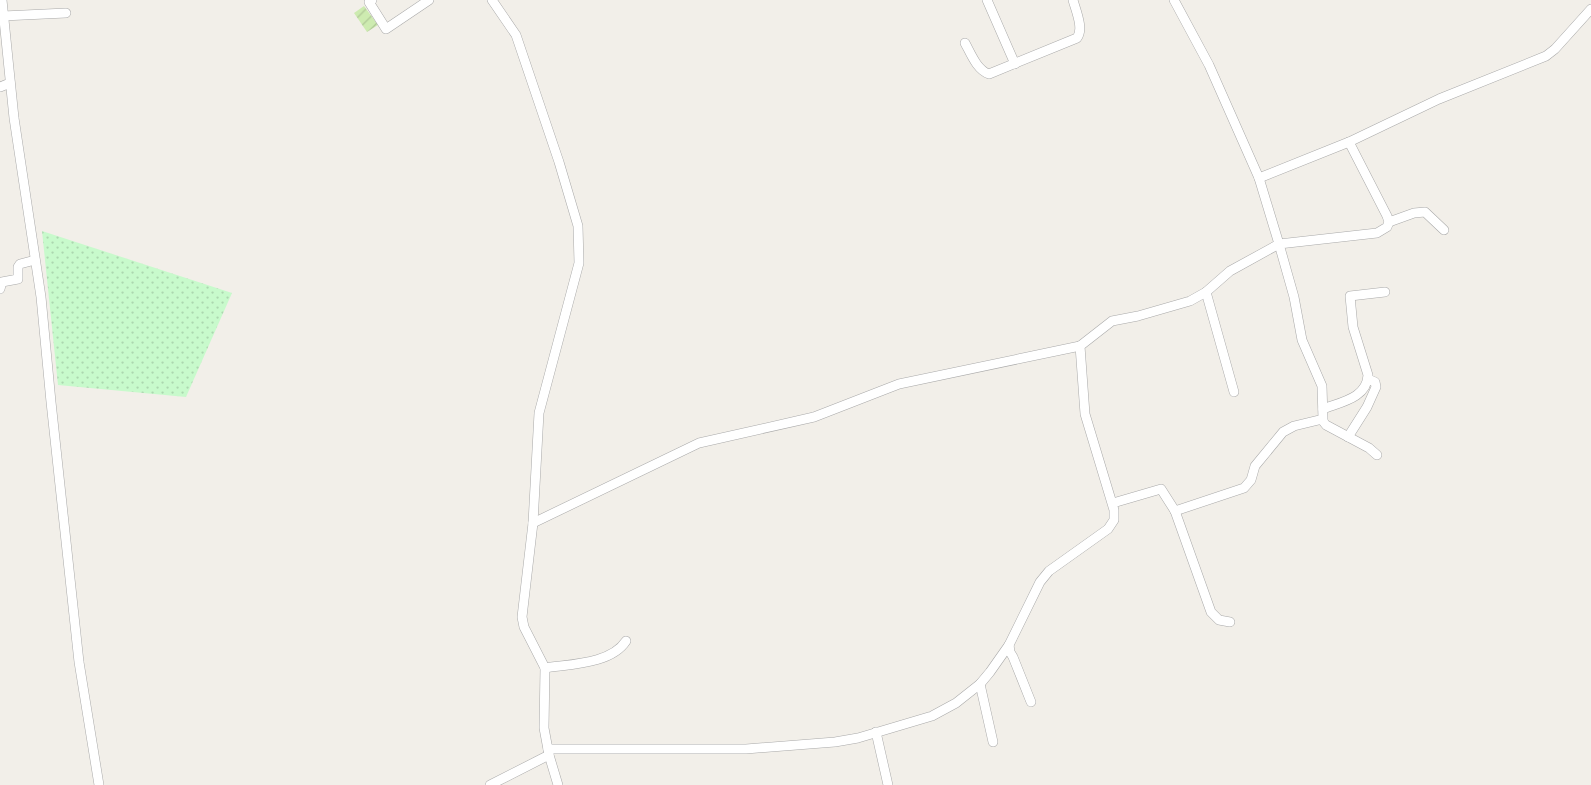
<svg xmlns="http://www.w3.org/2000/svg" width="1591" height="785" font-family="Karla,sans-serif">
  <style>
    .park { fill: url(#park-dots) }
    .garden { fill: url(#garden-furrows) }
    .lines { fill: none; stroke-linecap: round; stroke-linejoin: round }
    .minor-casing { stroke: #a9a9a9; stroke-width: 10 }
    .minor { stroke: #fff; stroke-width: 9 }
  </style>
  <defs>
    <pattern id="park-dots" width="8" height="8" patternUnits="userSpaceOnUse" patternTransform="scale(1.25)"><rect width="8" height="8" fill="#c8facc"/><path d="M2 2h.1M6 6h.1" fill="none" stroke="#acd6af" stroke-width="1.8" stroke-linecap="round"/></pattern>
    <pattern id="garden-furrows" width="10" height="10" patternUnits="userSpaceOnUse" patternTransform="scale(1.25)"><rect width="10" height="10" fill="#cdebb0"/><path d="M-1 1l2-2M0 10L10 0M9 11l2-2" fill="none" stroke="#b0c997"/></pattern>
  </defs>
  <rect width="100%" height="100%" fill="#f2efe9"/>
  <path class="park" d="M42 231 232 293 186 397 58 385Z"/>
  <path class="garden" d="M364 6 378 25 367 32 354 13Z"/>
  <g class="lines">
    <defs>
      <g id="minor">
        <path d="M2 0 14 118 41 297 51 402 79 662 99 785"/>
        <path d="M372 0 369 2 386 29 429 0"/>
        <path d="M492 0 516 35 559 162 578 226 579 263 539 413 533 523 522 617 524 627 545 668 544 728 549 755 558 785"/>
        <path d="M987 0 1015 64"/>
        <path d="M3 16 66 13"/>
        <path d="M965 43C971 54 977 70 989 74L1077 38C1084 29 1076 11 1073 0"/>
        <path d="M0 87 10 83"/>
        <path d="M1259 178 1349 142 1439 99 1546 56 1555 49 1591 9"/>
        <path d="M1389 222 1414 213 1425 212 1444 230"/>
        <path d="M0 289 2 282 18 279V267L20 264 35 260"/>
        <path d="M1206 292 1234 392"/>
        <path d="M1323 409C1341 402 1367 398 1368 375L1353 327 1350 296 1385 292"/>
        <path d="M1322 420 1326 425 1369 448 1377 455"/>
        <path d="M1348 437 1367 407 1376 387 1375 382 1368 379"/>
        <path d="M1113 503 1161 489 1175 511 1244 488 1251 480 1255 466 1283 432 1294 426 1323 419 1322 386 1302 340 1294 297 1279 244 1377 233 1387 227 1389 222 1387 216 1349 142"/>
        <path d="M1175 511 1211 612 1219 620 1230 622"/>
        <path d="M533 523 699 443 814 417 899 384 1080 346"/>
        <path d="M1009 645 1010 652 1013 657 1031 702"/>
        <path d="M545 668C570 664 611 664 626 641"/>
        <path d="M980 684 993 742"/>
        <path d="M876 732 888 785"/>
        <path d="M548 749H746L835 742 858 738 932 716 956 703 980 684 990 672 1009 645 1040 582 1049 571 1108 529 1114 520V510L1085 414 1080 346 1112 321 1138 316 1190 301 1206 292 1230 271 1279 244 1259 178 1209 65 1174 0"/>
        <path d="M490 785 549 755"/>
      </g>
    </defs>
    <use href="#minor" class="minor-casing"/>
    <use href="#minor" class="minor"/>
  </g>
</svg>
